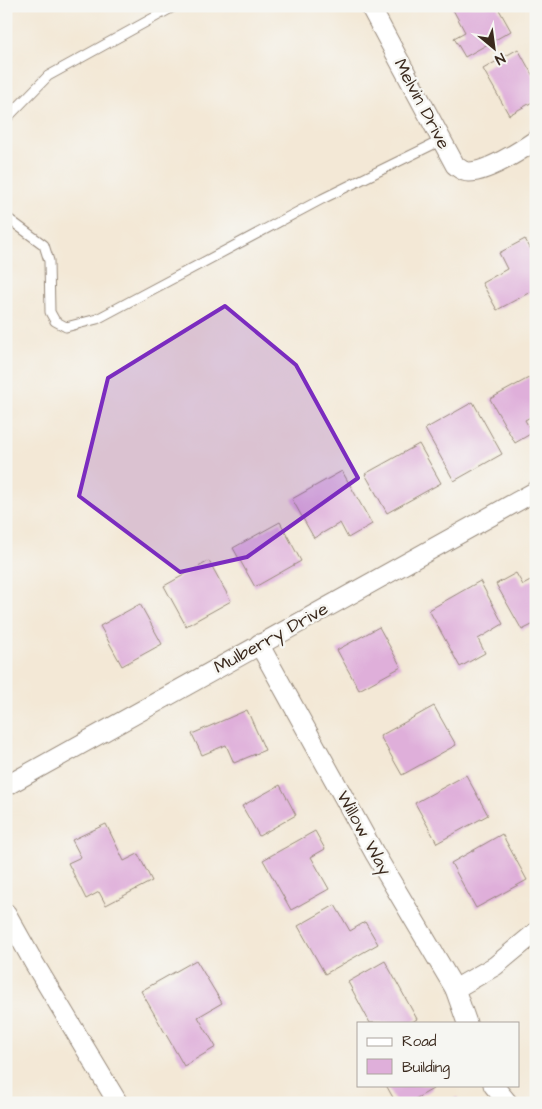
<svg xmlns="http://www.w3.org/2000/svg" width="542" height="1109" font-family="'Architects Daughter',sans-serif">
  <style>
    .building { fill: #dfafda }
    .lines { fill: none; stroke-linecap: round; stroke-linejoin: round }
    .service-casing { stroke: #97897a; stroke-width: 11 }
    .minor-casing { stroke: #97897a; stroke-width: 21 }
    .service { stroke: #fff; stroke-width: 9 }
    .minor { stroke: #fff; stroke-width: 19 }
    .marked { fill: #7b2cbf; fill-opacity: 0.2; stroke: #7b2cbf; stroke-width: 4; stroke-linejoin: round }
    .labels { text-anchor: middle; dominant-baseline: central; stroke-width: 5; stroke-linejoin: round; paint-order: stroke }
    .street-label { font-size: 18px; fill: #3b2a1e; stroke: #f6f6f2 }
  </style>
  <rect width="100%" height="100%" fill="#f6f6f2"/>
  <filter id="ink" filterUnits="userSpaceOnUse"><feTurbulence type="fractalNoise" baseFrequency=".02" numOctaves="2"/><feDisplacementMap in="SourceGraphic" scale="10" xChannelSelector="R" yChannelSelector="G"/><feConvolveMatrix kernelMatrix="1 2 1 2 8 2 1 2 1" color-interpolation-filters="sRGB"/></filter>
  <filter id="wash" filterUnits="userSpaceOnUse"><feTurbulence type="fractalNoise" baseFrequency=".0096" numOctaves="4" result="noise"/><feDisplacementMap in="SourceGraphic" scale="20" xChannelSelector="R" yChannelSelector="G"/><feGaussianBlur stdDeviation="1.12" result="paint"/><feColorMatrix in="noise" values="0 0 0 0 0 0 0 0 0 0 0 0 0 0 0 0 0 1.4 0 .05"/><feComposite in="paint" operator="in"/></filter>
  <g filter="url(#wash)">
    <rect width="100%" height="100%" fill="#f3e8d6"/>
    <g id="blocks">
      <g class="building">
        <path d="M451 6H497L511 31 465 57 454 38 465 32Z"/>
        <path d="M518 49 533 76 536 75V100L509 115 483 69Z"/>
        <path d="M525 239 536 258V289L497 310 482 283 507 269 499 253Z"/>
        <path d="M536 374V414L525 420 532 433 515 443 490 399Z"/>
        <path d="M473 402 502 454 454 481 425 429Z"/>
        <path d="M419 444 441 483 387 513 365 474Z"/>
        <path d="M342 471 372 524 348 538 340 523 314 538 292 499Z"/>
        <path d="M280 522 301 561 255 587 233 548Z"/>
        <path d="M209 561 231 601 186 626 164 586Z"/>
        <path d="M516 573 523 585 536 578V623L522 630 496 584Z"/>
        <path d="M480 581 503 624 478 639 485 653 460 667 429 610Z"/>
        <path d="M140 604 162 644 122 666 100 626Z"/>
        <path d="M379 627 401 667 359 690 337 650Z"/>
        <path d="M434 706 456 745 402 775 380 736Z"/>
        <path d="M247 710 265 750 234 763 226 745 202 755 192 734Z"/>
        <path d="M466 775 488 815 437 843 415 803Z"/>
        <path d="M280 785 296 815 259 836 242 806Z"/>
        <path d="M106 824 124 861 138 854 152 881 106 905 99 892 86 899 68 863 81 857 72 840Z"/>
        <path d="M315 831 325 849 311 857 329 889 291 910 263 860Z"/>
        <path d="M502 834 527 880 476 908 451 863Z"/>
        <path d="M335 905 350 931 365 922 378 944 325 974 298 926Z"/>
        <path d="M196 960 222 1003 198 1017 216 1047 184 1066 141 991Z"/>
        <path d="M385 961 417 1019 411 1023H370L348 982Z"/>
        <path d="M386 1085H431L433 1089 408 1103H396Z"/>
        <path d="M457 1097 460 1103H447Z"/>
      </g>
    </g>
  </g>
  <g filter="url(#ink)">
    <use href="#blocks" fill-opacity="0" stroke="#97897a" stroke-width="1"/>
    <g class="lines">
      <defs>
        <g id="service">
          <path d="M6 119 48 76 175 6"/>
          <path d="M6 217 44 245 49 261 50 312 55 321 66 327 97 319 322 199 442 140"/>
        </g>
        <g id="minor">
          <path d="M370 6 455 165C459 168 463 172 469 172 487 172 520 151 536 140"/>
          <path d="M259 644 375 854 455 989 467 1023"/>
          <path d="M6 786 536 491"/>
          <path d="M6 913 34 963 118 1103"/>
          <path d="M455 989 495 966 536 932"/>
          <path d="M493 1085 508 1103"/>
        </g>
      </defs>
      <use href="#service" class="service-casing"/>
      <use href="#minor" class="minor-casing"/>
      <use href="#service" class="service"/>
      <use href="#minor" class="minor"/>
    </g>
  </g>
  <path class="marked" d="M225 306 296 365 358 478 247 557 180 572 79 496 108 378Z"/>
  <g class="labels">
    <g class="street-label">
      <text transform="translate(422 104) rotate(62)">Melvin Drive</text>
      <text transform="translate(271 638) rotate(-29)">Mulberry Drive</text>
      <text transform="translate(364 833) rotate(61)">Willow Way</text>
    </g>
  </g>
  <rect width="542" height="1109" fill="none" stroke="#f6f6f2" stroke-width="25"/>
  <rect x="357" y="1022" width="162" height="65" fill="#f6f6f2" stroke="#aba49d"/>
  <rect x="367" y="1038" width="25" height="8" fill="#ffffff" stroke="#aba49d"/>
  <text x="402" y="1046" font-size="15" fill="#3b2a1e">Road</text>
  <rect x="367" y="1059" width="25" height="15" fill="#dfafda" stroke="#aba49d"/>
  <text x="402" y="1072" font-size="15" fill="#3b2a1e">Building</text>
  <g transform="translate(494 48) rotate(151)" stroke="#f6f6f2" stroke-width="4" paint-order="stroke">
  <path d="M0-4L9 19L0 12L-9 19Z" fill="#3b2a1e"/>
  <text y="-8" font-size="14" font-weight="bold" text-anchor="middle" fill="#3b2a1e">N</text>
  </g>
</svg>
